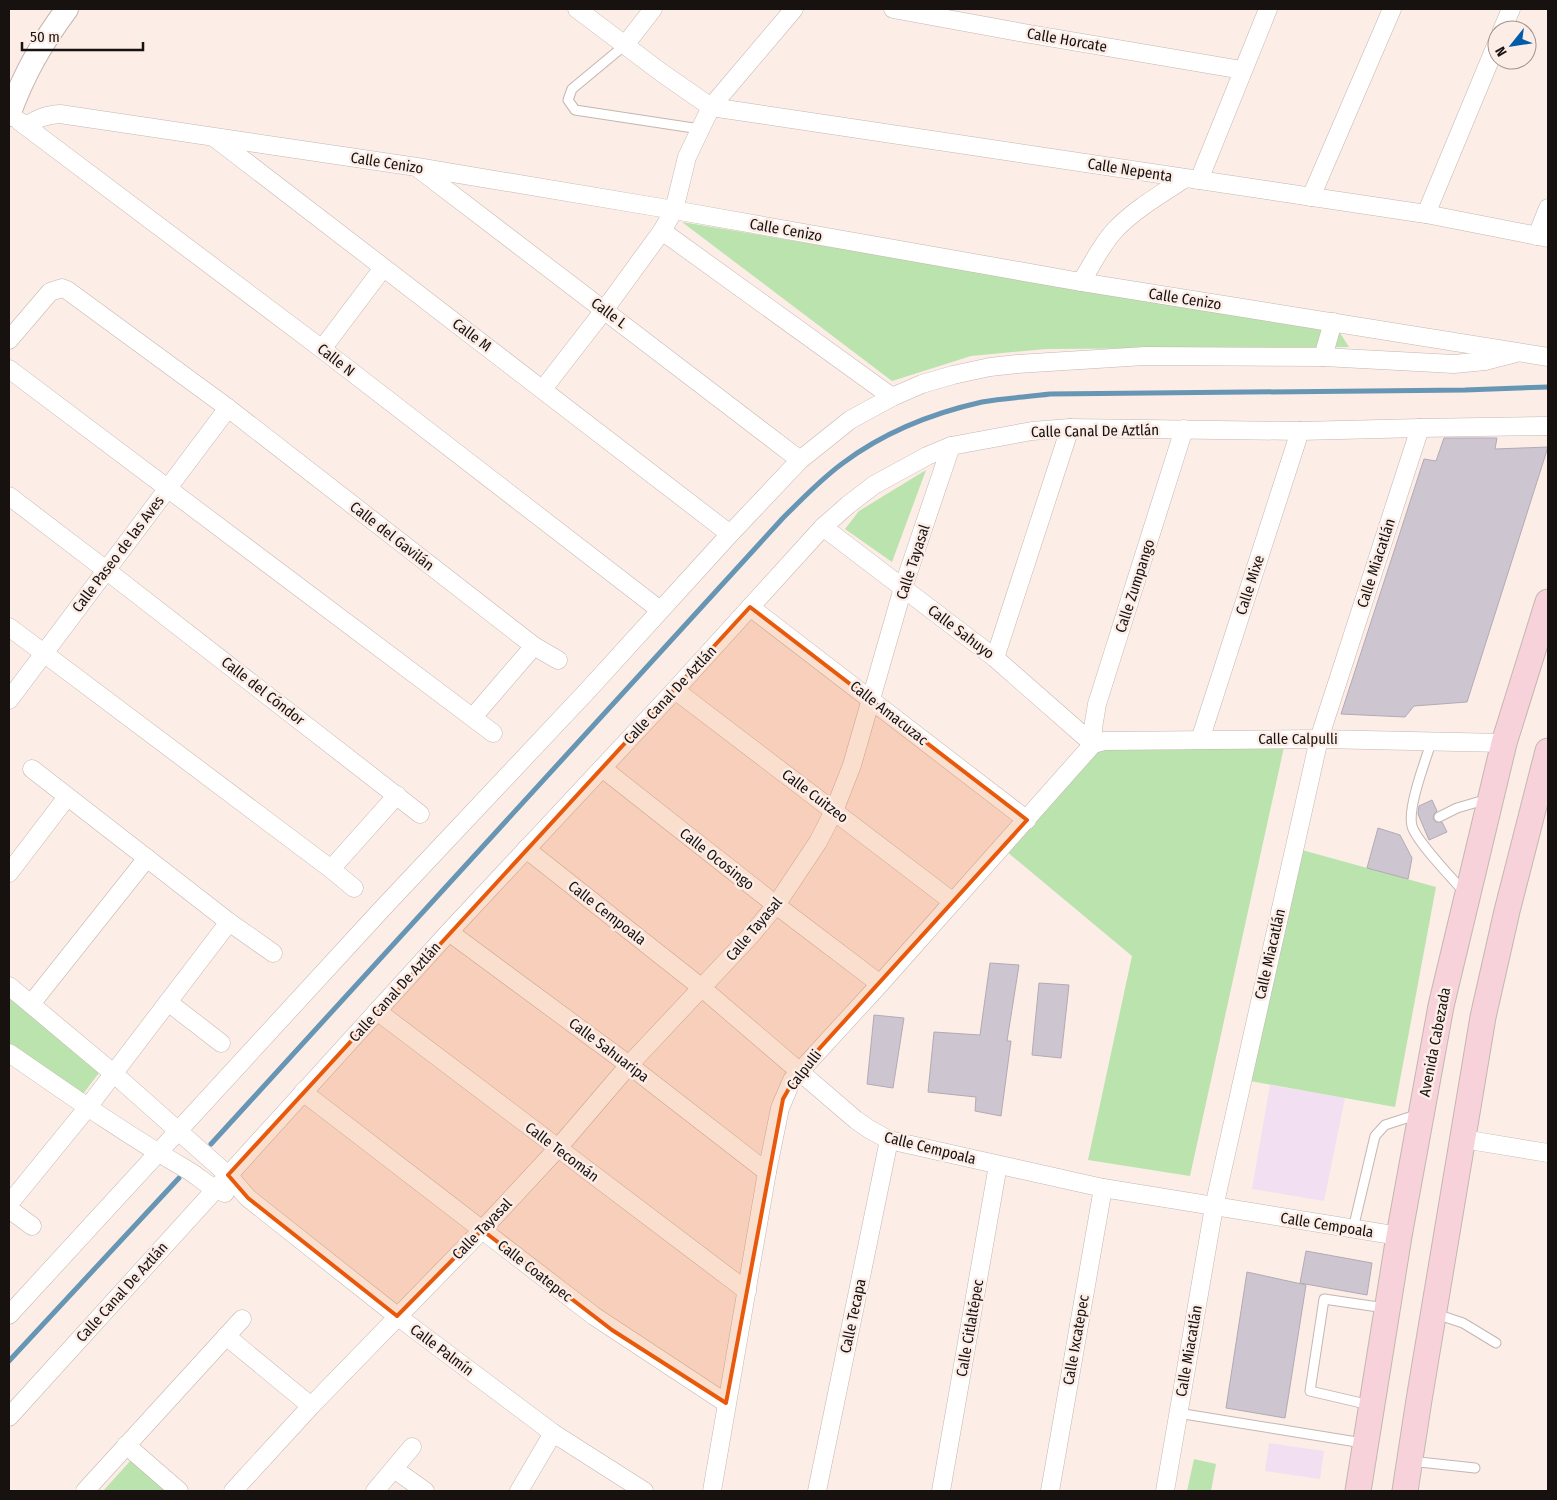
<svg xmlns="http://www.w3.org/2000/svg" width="1557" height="1500" font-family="'Fira Sans Condensed',sans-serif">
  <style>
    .commercial { fill: #f2e0f2 }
    .green { fill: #bae3ae }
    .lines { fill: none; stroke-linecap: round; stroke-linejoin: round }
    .stream { stroke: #6795b4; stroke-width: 5 }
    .building { fill: #cdc5d0; stroke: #b2aab5 }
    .service-casing { stroke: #c4b6b0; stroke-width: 11 }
    .minor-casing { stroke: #c4b6b0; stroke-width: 19 }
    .tertiary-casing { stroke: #c4b6b0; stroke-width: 24 }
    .secondary-casing { stroke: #c4b6b0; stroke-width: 27 }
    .service { stroke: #fff; stroke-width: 9 }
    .minor { stroke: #fff; stroke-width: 18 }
    .tertiary { stroke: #fff; stroke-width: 22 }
    .secondary { stroke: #f8d2da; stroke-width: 25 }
    .marked { fill: #e8590c; fill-opacity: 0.2; stroke: #e8590c; stroke-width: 4; stroke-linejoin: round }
    .labels { text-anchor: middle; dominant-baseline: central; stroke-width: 5; stroke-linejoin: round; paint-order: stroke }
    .street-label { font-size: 15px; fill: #171210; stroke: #fcede7 }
  </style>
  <rect width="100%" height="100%" fill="#fcede7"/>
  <g class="commercial">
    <path d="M1270 1085 1345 1098 1324 1201 1252 1189Z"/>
    <path d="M1269 1443 1324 1451 1320 1479 1265 1471Z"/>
  </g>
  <g class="green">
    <path d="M682 222 1340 333 1349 347 1046 349 971 356 892 381Z"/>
    <path d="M926 470 892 562 845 529 859 511Z"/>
    <path d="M1284 747 1190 1176 1088 1160 1132 956 1006 851 1098 748Z"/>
    <path d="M1302 850 1436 887 1395 1107 1250 1081Z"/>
    <path d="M9 995 102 1069 79 1099 9 1045Z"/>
    <path d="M132 1459 170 1491H103Z"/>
    <path d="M1194 1459 1216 1464 1211 1491H1187Z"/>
  </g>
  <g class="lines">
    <g class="stream">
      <path d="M211 1144 782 519C801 500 821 479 843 463 883 433 933 413 982 402 1004 398 1027 397 1050 394L1465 390 1548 387"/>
      <path d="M9 1361 179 1178"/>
    </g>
  </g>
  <g class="building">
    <path d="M1444 438H1497L1495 449 1548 447 1467 702 1414 706 1405 717 1341 714 1424 459 1436 461Z"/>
    <path d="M1432 800 1437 811 1434 814 1433 819 1436 822H1442L1447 832 1429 840 1418 814 1419 806Z"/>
    <path d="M1378 828 1400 835 1412 858 1408 879 1367 868Z"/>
    <path d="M990 963 1019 965 1007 1041H1011L1001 1116 975 1111 976 1097 928 1092 934 1032 980 1035Z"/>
    <path d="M1039 983 1069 985 1061 1058 1032 1055Z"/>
    <path d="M874 1015 904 1018 893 1088 867 1084Z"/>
    <path d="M1306 1251 1372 1263 1367 1295 1300 1283Z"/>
    <path d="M1247 1272 1306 1285 1285 1418 1226 1408Z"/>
  </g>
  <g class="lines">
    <defs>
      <g id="service">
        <path d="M625 45 572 89 568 100 575 110 700 129"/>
        <path d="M1432 740C1426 759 1407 808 1412 826 1416 841 1452 878 1464 892"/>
        <path d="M1439 817 1457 808 1488 799"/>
        <path d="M1353 1229 1375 1136 1385 1125 1419 1114"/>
        <path d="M1436 1314 1463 1323 1496 1343"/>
        <path d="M1370 1405 1310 1391 1324 1299 1385 1308"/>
        <path d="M1178 1413 1363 1443"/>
        <path d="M1410 1461 1475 1468"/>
      </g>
      <g id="minor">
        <path d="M577 9 662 73 711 107 1426 214 1548 238"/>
        <path d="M893 9 1024 33 1242 70"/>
        <path d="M1502 30 1511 9"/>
        <path d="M625 45 653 9"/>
        <path d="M19 121 322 349 660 610"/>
        <path d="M26 126C38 118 46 115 60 114L417 167 674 210 1081 282 1548 357"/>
        <path d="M215 138 730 534"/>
        <path d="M419 169 800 460"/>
        <path d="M1199 180 1268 9"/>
        <path d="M1311 197 1392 9"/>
        <path d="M1426 214 1497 43"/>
        <path d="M662 231 892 397"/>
        <path d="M1537 236 1548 208"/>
        <path d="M1081 282C1092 265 1101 245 1115 230 1135 209 1160 195 1184 179"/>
        <path d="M9 340 50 292 62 288 67 290 228 408 534 646 558 660"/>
        <path d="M322 349 383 268"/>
        <path d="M1323 357 1333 322"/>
        <path d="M9 369 493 733"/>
        <path d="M543 389 605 309 662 231 674 210 687 157 711 107 794 9"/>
        <path d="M9 496 106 570 420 814"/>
        <path d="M823 527 995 658 1093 744"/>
        <path d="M750 607 1027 820"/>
        <path d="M9 627 331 869 354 888"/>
        <path d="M995 658 1070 428"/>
        <path d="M675 690 953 902"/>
        <path d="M9 700 228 408"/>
        <path d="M473 717 534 646"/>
        <path d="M1200 740 1300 431"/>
        <path d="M1093 744V728L1097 704 1184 429"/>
        <path d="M602 768 776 905 880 984"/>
        <path d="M32 769 229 922 273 953"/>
        <path d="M526 849 702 988 856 1120 869 1129 889 1140 1103 1188 1399 1236"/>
        <path d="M331 869 397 795"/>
        <path d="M9 873 67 797"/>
        <path d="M449 932 629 1065 767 1172"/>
        <path d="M9 986 113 1073 228 1175 248 1198 397 1316 553 1433 644 1491"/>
        <path d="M168 1002 221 1043"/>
        <path d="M31 1004 147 858"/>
        <path d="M377 1011 747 1291"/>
        <path d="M9 1053C67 1093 125 1134 186 1169 200 1177 210 1189 225 1193"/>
        <path d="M303 1092 594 1316 726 1403"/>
        <path d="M1463 1139 1548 1153"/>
        <path d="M9 1204 88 1107 229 922"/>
        <path d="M9 1209 32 1226"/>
        <path d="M9 1315 381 910 589 689 730 534 800 460 850 420 892 397 922 384 953 375 990 367 1017 364 1145 356 1323 357 1454 364 1485 361 1516 353"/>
        <path d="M226 1336 311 1406"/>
        <path d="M9 1417 449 932 675 690 823 527 848 505 874 485 927 456 951 446 1032 431 1070 428 1300 431 1420 428 1548 426"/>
        <path d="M126 1445 179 1491"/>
        <path d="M394 1469 425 1491"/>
        <path d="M85 1491 242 1319"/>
        <path d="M233 1491 311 1406 482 1230 558 1148 629 1065 752 934 776 905 818 842 834 811 852 765 903 588 951 446"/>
        <path d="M375 1491 412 1447"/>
        <path d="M519 1491 553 1433"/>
        <path d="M712 1491 767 1172 780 1108 792 1080 880 984 1093 744 1104 741 1319 739 1504 743"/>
        <path d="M817 1491 889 1140"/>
        <path d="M941 1491 998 1165"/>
        <path d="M1050 1491 1103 1188"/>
        <path d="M1165 1491 1214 1207 1319 739 1420 428"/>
      </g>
      <path id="tertiary" d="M9 115C24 74 41 44 67 9"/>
      <g id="secondary">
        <path d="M1358 1491 1399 1236 1441 1006 1504 743 1548 602"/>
        <path d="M1405 1491 1419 1400 1483 1017 1507 911 1548 751"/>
      </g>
    </defs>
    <use href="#service" class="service-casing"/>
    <use href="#minor" class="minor-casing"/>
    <use href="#tertiary" class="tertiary-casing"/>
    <use href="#secondary" class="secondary-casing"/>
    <use href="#service" class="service"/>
    <use href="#minor" class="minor"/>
    <use href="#tertiary" class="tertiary"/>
    <use href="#secondary" class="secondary"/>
  </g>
  <path class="marked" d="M750 607 1027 820 799 1071 783 1099 726 1403 612 1330 482 1230 397 1316 248 1198 228 1175Z"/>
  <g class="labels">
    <g class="street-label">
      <text transform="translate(1067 40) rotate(10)">Calle Horcate</text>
      <text transform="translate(387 163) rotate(9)">Calle Cenizo</text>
      <text transform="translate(1130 170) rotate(9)">Calle Nepenta</text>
      <text transform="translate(786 230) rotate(10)">Calle Cenizo</text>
      <text transform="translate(1185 299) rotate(9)">Calle Cenizo</text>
      <text transform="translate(609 313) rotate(37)">Calle L</text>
      <text transform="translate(472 335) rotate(37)">Calle M</text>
      <text transform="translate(336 360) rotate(38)">Calle N</text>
      <text transform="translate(1095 431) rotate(-1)">Calle Canal De Aztlán</text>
      <text transform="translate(392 536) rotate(38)">Calle del Gavilán</text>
      <text transform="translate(118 554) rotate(-53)">Calle Paseo de las Aves</text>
      <text transform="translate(913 562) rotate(-72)">Calle Tayasal</text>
      <text transform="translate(1376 563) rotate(-72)">Calle Miacatlán</text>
      <text transform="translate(1250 585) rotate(-72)">Calle Mixe</text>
      <text transform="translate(1135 586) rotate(-72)">Calle Zumpango</text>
      <text transform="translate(961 632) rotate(37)">Calle Sahuyo</text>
      <text transform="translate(263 691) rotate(38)">Calle del Cóndor</text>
      <text transform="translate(670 695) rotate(-47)">Calle Canal De Aztlán</text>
      <text transform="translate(889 713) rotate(38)">Calle Amacuzac</text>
      <text x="1298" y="739">Calle Calpulli</text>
      <text transform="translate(815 796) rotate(37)">Calle Cuitzeo</text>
      <text transform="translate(717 859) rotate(38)">Calle Ocosingo</text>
      <text transform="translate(607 913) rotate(38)">Calle Cempoala</text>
      <text transform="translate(754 929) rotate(-50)">Calle Tayasal</text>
      <text transform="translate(1270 954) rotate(-77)">Calle Miacatlán</text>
      <text transform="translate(395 992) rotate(-48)">Calle Canal De Aztlán</text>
      <text transform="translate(1435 1042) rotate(-79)">Avenida Cabezada</text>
      <text transform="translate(609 1050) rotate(37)">Calle Sahuaripa</text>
      <text transform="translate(804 1070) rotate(-52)">Calpulli</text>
      <text transform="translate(930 1148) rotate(14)">Calle Cempoala</text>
      <text transform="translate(562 1152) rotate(37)">Calle Tecomán</text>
      <text transform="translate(1327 1225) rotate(9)">Calle Cempoala</text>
      <text transform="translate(482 1229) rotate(-46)">Calle Tayasal</text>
      <text transform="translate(535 1271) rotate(38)">Calle Coatepec</text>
      <text transform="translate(122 1292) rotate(-48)">Calle Canal De Aztlán</text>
      <text transform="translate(853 1316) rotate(-78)">Calle Tecapa</text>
      <text transform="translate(970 1328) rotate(-80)">Calle Citlaltépec</text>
      <text transform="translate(1076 1340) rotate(-80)">Calle Ixcatepec</text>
      <text transform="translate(442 1350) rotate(37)">Calle Palmín</text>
      <text transform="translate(1189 1351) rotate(-80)">Calle Miacatlán</text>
    </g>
  </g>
  <rect width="1557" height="1500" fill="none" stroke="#171210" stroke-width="20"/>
  <g transform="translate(1512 45) rotate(240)"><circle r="24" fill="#fcede7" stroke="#a09591"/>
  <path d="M0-4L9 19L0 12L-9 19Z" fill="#035ca9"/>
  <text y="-8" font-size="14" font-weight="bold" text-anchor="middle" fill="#171210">N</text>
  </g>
  <path d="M22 42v8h121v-8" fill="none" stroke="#171210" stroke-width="2.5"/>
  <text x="30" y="42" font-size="15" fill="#171210" stroke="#fcede7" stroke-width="4" paint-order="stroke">50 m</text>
</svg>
